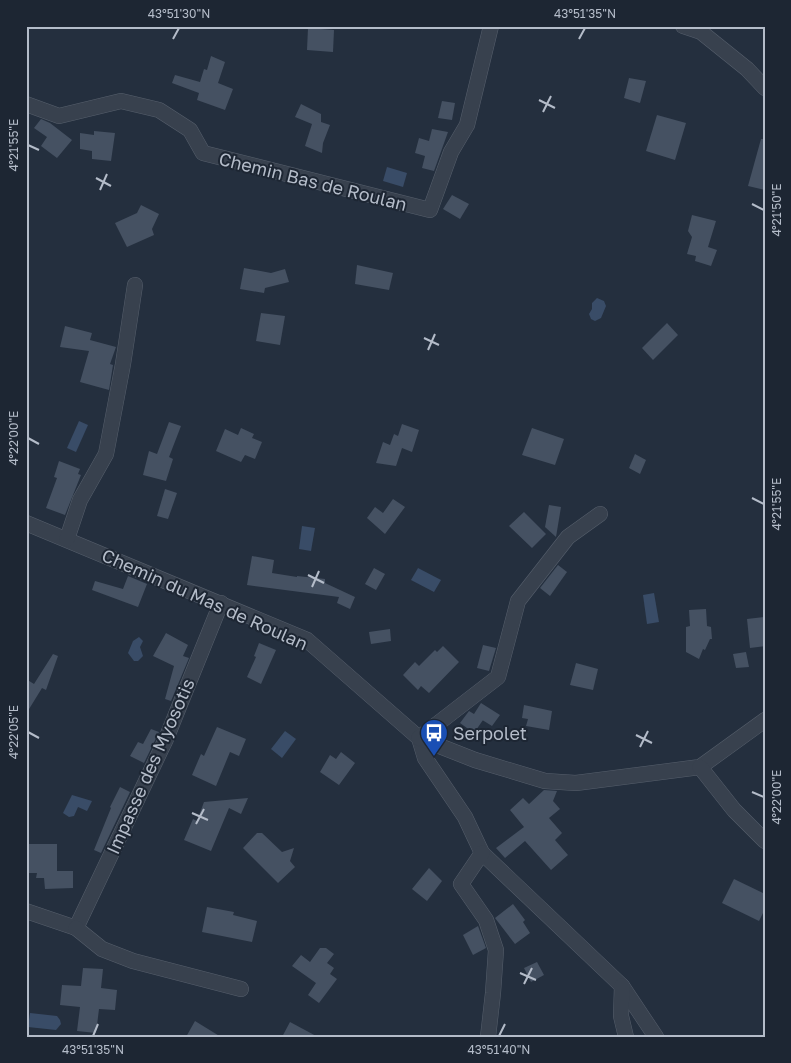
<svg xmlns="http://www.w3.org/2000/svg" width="791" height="1063" font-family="'Golos Text',sans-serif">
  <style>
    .water { fill: #394c67 }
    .building { fill: #455162 }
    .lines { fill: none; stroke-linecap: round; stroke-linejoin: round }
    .street-casing { stroke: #565f6c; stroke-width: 16 }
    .street { stroke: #38414e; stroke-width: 15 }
    .ticks { fill: none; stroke: #b4bcc9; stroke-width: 2 }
    .labels { text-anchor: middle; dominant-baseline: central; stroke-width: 4; stroke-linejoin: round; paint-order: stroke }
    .street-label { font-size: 18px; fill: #b4bcc9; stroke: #1d2633 }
    .poi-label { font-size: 18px; fill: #b4bcc9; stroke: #1d2633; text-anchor: start }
    .neatline { fill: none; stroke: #b4bcc9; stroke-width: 2 }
    .ticks-label { font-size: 12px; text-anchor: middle; fill: #b4bcc9 }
  </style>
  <rect width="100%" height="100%" fill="#242f3e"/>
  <g class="water">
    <path d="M387 167 407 173 403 187 383 181Z"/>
    <path d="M597 298 604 301 606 306 601 318 595 321 591 319 589 314 592 309V303Z"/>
    <path d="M79 421 88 425 76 452 67 448Z"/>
    <path d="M302 526 315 528 311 551 299 549Z"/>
    <path d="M418 568 441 580 434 592 411 580Z"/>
    <path d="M654 593 659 622 647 624 643 595Z"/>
    <path d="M139 637 143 641 140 647 143 656 138 661H134L128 653 133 641Z"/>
    <path d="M285 731 296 739 282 758 271 749Z"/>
    <path d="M72 795 92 801 87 811 78 807 74 816 69 817 63 813Z"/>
    <path d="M30 1013 57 1016 60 1020 61 1024 56 1030 28 1027Z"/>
  </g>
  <g class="building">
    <path d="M308 28 334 30 333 52 307 50Z"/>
    <path d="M211 56 225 62 218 83 233 89 225 110 197 100 199 93 172 83 175 75 200 82 204 69 207 70Z"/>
    <path d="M629 78 646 81 640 103 624 98Z"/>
    <path d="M442 101 455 103 452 120 438 118Z"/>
    <path d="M301 104 321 114V122L330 125 323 143 322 153 305 146 312 124 295 117Z"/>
    <path d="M657 115 686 123 675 160 646 151Z"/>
    <path d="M41 119 50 123 72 140 57 158 41 146 47 137 34 128Z"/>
    <path d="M432 129 448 132 434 171 422 168 425 156 415 153 419 138 429 141Z"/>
    <path d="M94 131 115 133 111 161 92 159V151L80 149V133L94 135Z"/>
    <path d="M761 139H765V190L748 186Z"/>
    <path d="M452 195 469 204 460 219 443 209Z"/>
    <path d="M141 205 159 214 152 229 154 235 127 247 115 223 137 213Z"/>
    <path d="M692 215 716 221 708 247 717 250 711 266 695 261 696 256 687 254 692 237 688 231Z"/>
    <path d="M357 265 393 273 389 290 355 284Z"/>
    <path d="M244 268 271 273 285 269 289 282 265 288 264 293 240 289Z"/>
    <path d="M261 313 285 316 280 345 256 341Z"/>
    <path d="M667 323 678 335 653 360 642 348Z"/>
    <path d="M65 326 92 333 90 340 116 347 110 364 113 365 109 390 80 382 89 351 60 347Z"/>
    <path d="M169 422 181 426 169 457 173 459 166 481 143 475 149 451 157 454Z"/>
    <path d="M402 424 419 430 412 452 402 448 396 466 376 463 383 442 390 445 394 434 398 436Z"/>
    <path d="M241 428 254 434 252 438 262 442 255 459 245 455 241 462 216 451 225 429 238 435Z"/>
    <path d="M532 428 564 439 555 465 522 455Z"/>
    <path d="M635 454 646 460 640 474 629 468Z"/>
    <path d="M59 461 80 469 78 474 81 475 65 515 46 508 57 478 54 477Z"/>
    <path d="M165 489 177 493 168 519 157 516Z"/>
    <path d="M393 499 405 507 385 534 367 518 375 507 383 513Z"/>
    <path d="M549 505 561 507 556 537 545 527Z"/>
    <path d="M524 512 546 534 532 548 509 526Z"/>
    <path d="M252 556 274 560 272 573 297 577V576L325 579V583L355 597 350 609 337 603 339 597 247 585Z"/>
    <path d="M558 565 567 572 550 596 540 588Z"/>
    <path d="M374 568 385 574 376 590 365 584Z"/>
    <path d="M128 576 147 584 138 607 92 590 95 581 123 589Z"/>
    <path d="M706 609 707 626 711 627 712 639H710L705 650 703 649 699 659 686 652V627L690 626 689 610Z"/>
    <path d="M765 617V646L750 648 747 619Z"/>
    <path d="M390 629 391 641 371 644 369 632Z"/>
    <path d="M166 633 188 645 183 656 189 658 171 701 165 699 174 666 153 656Z"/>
    <path d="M259 643 276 650 261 684 247 677 256 657 254 656Z"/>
    <path d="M483 645 496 648 489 671 477 668Z"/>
    <path d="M443 646 459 662 429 693 421 686 418 690 403 675 415 662 419 666 435 650 437 652Z"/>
    <path d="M746 652 749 667 736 668 733 654Z"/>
    <path d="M53 654 58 656 46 690 42 688 26 714V679L34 684Z"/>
    <path d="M576 663 598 669 593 690 570 685Z"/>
    <path d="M481 703 500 715 492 726 479 718 483 720 474 733 460 723 469 711 474 714Z"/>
    <path d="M524 705 552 711 549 730 526 726 528 719 522 718Z"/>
    <path d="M217 727 246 739 239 756 230 752 216 786 192 775 201 754 204 756Z"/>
    <path d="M151 729 159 732 144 763 130 756 138 742 143 744Z"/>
    <path d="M341 752 355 763 339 785 320 772 330 755 336 759Z"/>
    <path d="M120 787 130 792 101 853 94 850 111 808 110 807Z"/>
    <path d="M544 790 557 791 553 801 560 809 549 818 562 833 555 840 568 855 551 870 525 841 505 858 496 848 524 827 510 810 523 798 529 804Z"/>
    <path d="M248 798 241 814 229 808 211 851 184 840 193 819 197 821 204 802Z"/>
    <path d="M257 833H262L282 852 294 848 290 861 295 867 278 883 243 848Z"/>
    <path d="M26 844H57V871H73V888L45 889 44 878H36L37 873H26Z"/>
    <path d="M429 868 442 881 427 901 412 889Z"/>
    <path d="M734 879 765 894V909L759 921 722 903Z"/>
    <path d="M513 904 525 920 523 922 530 933 515 944 495 918Z"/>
    <path d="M207 907 234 912 233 915 257 921 252 942 202 932Z"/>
    <path d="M478 926 486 948 473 955 463 935Z"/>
    <path d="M320 948H326L334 954 327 963 334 968 330 974 337 979 319 1003 308 995 316 983 292 966 301 955 310 962Z"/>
    <path d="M537 962 544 975 531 982 524 968Z"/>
    <path d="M83 968 103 969 101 988 117 990 115 1010 99 1009 96 1033 77 1031 80 1007 60 1005 62 985 81 986Z"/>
    <path d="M195 1021 221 1037H186Z"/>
    <path d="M290 1022 318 1037H282Z"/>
  </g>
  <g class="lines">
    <defs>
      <g id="street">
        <path d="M683 26 701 32 747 69 765 88"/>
        <path d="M26 104 59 116 121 101 159 110 190 130 203 153 430 210 451 152 467 125 491 26"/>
        <path d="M26 523 307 640 419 738 425 758 465 817 482 853 622 986 656 1037"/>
        <path d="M67 539 80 500 106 454 123 364 135 285"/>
        <path d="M419 738 475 760 545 781 576 783 700 767 765 720"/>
        <path d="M419 738 498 677 518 601 568 537 600 514"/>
        <path d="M700 767 734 810 765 841"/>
        <path d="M482 853 461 884 486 920 496 950 493 993 488 1037"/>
        <path d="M26 911 76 928 166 739 221 603"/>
        <path d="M76 928 102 949 133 961 241 989"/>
        <path d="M622 986 621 1016 626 1037"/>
      </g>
    </defs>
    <use href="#street" class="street-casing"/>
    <use href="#street" class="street"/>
  </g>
  <path class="ticks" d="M173 39 179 28M579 39 585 28M539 100 555 108M543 112 551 96M28 145 39 150M96 178 111 186M100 190 107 174M752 204 764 210M424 338 439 345M428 350 435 334M28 438 39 444M752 498 764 504M308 575 324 583M312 587 319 571M28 732 39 738M636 735 652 743M640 747 648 731M752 792 764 797M192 813 208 820M196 824 204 809M520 973 536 980M524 984 532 968M93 1036 98 1024M499 1036 505 1024"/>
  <defs>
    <symbol id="bus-pin" viewBox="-11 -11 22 30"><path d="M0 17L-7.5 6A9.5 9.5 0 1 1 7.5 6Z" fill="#1a4fb4" stroke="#1d2633"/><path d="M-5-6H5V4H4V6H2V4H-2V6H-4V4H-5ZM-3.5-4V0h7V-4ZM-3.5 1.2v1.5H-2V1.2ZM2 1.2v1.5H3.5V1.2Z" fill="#fff"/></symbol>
  </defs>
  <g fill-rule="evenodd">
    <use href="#bus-pin" x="418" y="717" width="32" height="43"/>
  </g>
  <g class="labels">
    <g class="street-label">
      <text transform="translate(313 181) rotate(14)">Chemin Bas de Roulan</text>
      <text transform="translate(205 599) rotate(24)">Chemin du Mas de Roulan</text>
      <text transform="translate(150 766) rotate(-66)">Impasse des Myosotis</text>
    </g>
    <g class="poi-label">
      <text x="453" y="733">Serpolet</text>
    </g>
  </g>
  <rect width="791" height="1063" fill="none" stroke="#1d2633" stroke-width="55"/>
  <rect x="28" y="28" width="736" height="1008" class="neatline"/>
  <g class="ticks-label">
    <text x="179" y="18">43°51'30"N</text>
    <text x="585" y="18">43°51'35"N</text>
    <text transform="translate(14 145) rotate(-90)" y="4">4°21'55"E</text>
    <text transform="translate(777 210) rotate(-90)" y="4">4°21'50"E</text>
    <text transform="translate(14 438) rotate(-90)" y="4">4°22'00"E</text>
    <text transform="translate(777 504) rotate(-90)" y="4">4°21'55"E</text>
    <text transform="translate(14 732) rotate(-90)" y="4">4°22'05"E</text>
    <text transform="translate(777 797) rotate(-90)" y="4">4°22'00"E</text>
    <text x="93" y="1054">43°51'35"N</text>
    <text x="499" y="1054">43°51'40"N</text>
  </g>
</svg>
